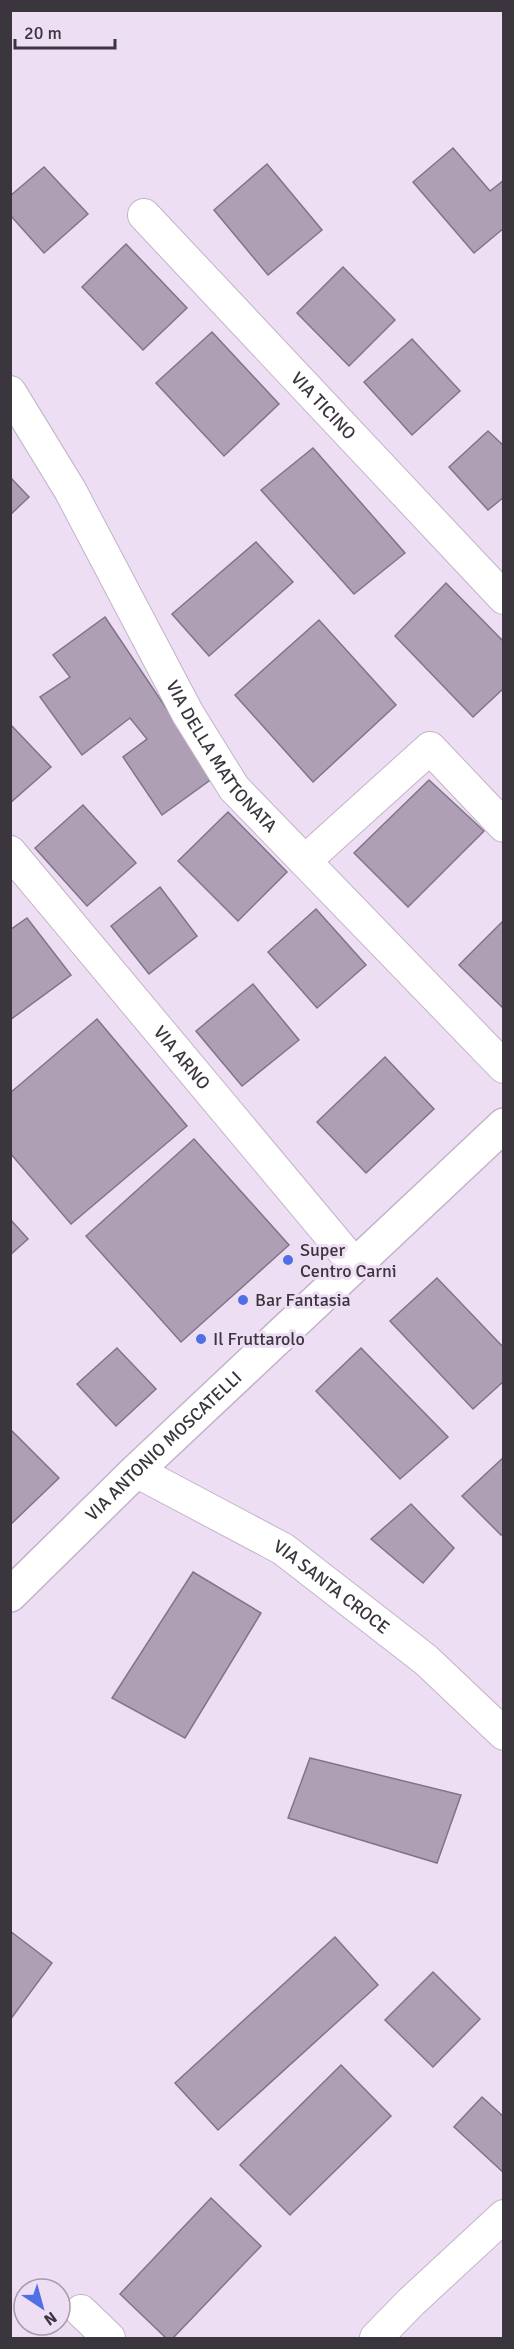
<svg xmlns="http://www.w3.org/2000/svg" width="514" height="2349" font-family="Signika,sans-serif">
  <style>
    .building { fill: #ae9fb4; stroke: #827488; stroke-width: 1.5 }
    .lines { fill: none; stroke-linecap: round; stroke-linejoin: round }
    .minor-casing { stroke: #c2b3c9; stroke-width: 34 }
    .tertiary-casing { stroke: #c2b3c9; stroke-width: 36 }
    .minor { stroke: #fff; stroke-width: 32 }
    .tertiary { stroke: #fff; stroke-width: 33 }
    .poi-dot { fill: #516fe4; stroke: #eedef4; stroke-width: 2 }
    .labels { text-anchor: middle; dominant-baseline: central; stroke-width: 6; stroke-linejoin: round; paint-order: stroke }
    .street-label { font-size: 18px; fill: #3b353e; stroke: #eedef4 }
    .poi-label { font-size: 18px; fill: #3b353e; stroke: #eedef4; text-anchor: start }
  </style>
  <rect width="100%" height="100%" fill="#eedef4"/>
  <g class="building">
    <path d="M453 148 490 191 504 180V228L474 253 413 182Z"/>
    <path d="M267 164 322 230 268 275 214 210Z"/>
    <path d="M44 167 88 214 44 253 10 215V196Z"/>
    <path d="M126 244 187 308 143 350 82 287Z"/>
    <path d="M343 267 395 320 349 366 297 313Z"/>
    <path d="M212 332 279 404 224 456 156 383Z"/>
    <path d="M412 339 460 391 412 435 364 382Z"/>
    <path d="M488 431 504 446V497L488 510 449 467Z"/>
    <path d="M313 448 405 553 354 594 261 490Z"/>
    <path d="M10 477 29 497 10 515Z"/>
    <path d="M256 542 293 582 209 656 172 614Z"/>
    <path d="M446 583 504 642V688L473 717 395 636Z"/>
    <path d="M105 617 213 778 162 815 123 757 147 739 130 718 82 755 40 697 70 677 53 655Z"/>
    <path d="M319 620 396 705 313 782 235 695Z"/>
    <path d="M10 724 51 767 10 803Z"/>
    <path d="M429 780 484 831 408 907 354 853Z"/>
    <path d="M83 805 136 863 87 906 35 848Z"/>
    <path d="M228 812 287 872 238 921 178 861Z"/>
    <path d="M160 887 197 936 149 974 111 926Z"/>
    <path d="M316 909 366 965 317 1008 268 952Z"/>
    <path d="M27 918 71 975 10 1020V930Z"/>
    <path d="M504 920V1009L459 965Z"/>
    <path d="M253 984 299 1040 242 1086 196 1031Z"/>
    <path d="M97 1019 187 1126 71 1224 10 1153V1093Z"/>
    <path d="M385 1057 434 1109 366 1173 317 1122Z"/>
    <path d="M194 1139 289 1245 181 1342 86 1236Z"/>
    <path d="M10 1219 28 1239 10 1255Z"/>
    <path d="M437 1278 504 1348V1381L473 1409 390 1321Z"/>
    <path d="M117 1348 156 1389 116 1426 77 1384Z"/>
    <path d="M361 1348 448 1437 400 1479 316 1391Z"/>
    <path d="M10 1429 59 1478 10 1525Z"/>
    <path d="M504 1457V1533L501 1535 462 1496Z"/>
    <path d="M411 1504 454 1548 423 1583 371 1539Z"/>
    <path d="M193 1572 261 1613 185 1738 112 1698Z"/>
    <path d="M310 1758 461 1795 437 1863 288 1818Z"/>
    <path d="M10 1931 52 1963 10 2020Z"/>
    <path d="M335 1937 378 1985 218 2130 175 2083Z"/>
    <path d="M433 1972 480 2019 433 2067 385 2020Z"/>
    <path d="M341 2065 391 2116 290 2215 240 2165Z"/>
    <path d="M482 2097 504 2117V2173L454 2127Z"/>
    <path d="M211 2198 261 2246 173 2338H166L120 2294Z"/>
  </g>
  <g class="lines">
    <defs>
      <g id="minor">
        <path id="s1" d="M144 215 504 598"/>
        <path id="s2" d="M10 392 70 490 188 714 234 788 504 1067"/>
        <path id="s3" d="M10 852 355 1265"/>
        <path d="M305 861 430 748 504 826"/>
        <path id="s4" d="M136 1471 283 1549 426 1660 504 1734"/>
        <path d="M81 2311 109 2338"/>
        <path d="M376 2338 411 2302 504 2216"/>
      </g>
      <g id="tertiary">
        <path id="s5" d="M10 1595 136 1471 504 1125"/>
      </g>
    </defs>
    <use href="#minor" class="minor-casing"/>
    <use href="#tertiary" class="tertiary-casing"/>
    <use href="#minor" class="minor"/>
    <use href="#tertiary" class="tertiary"/>
  </g>
  <g class="poi-dot">
    <circle cx="288" cy="1260" r="6"/>
    <circle cx="243" cy="1300" r="6"/>
    <circle cx="201" cy="1339" r="6"/>
  </g>
  <g class="labels">
    <g class="street-label">
      <text stroke="none"><textPath href="#s1" startOffset="262">VIA TICINO</textPath></text>
      <text stroke="none"><textPath href="#s2" startOffset="422">VIA DELLA MATTONATA</textPath></text>
      <text stroke="none"><textPath href="#s3" startOffset="268">VIA ARNO</textPath></text>
      <text stroke="none"><textPath href="#s5" startOffset="214">VIA ANTONIO MOSCATELLI</textPath></text>
      <text stroke="none"><textPath href="#s4" startOffset="228">VIA SANTA CROCE</textPath></text>
    </g>
    <g class="poi-label">
      <text x="300" y="1250">Super<tspan x="300" dy="21">Centro Carni</tspan></text>
      <text x="255" y="1300">Bar Fantasia</text>
      <text x="213" y="1339">Il Fruttarolo</text>
    </g>
  </g>
  <rect width="514" height="2349" fill="none" stroke="#3b353e" stroke-width="24"/>
  <g transform="translate(42 2307) rotate(144)"><circle r="28" fill="#eedef4" stroke="#a69aab" stroke-width="1.5"/>
  <path d="M0-4.5L10 22L0 15L-10 22Z" fill="#516fe4"/>
  <text y="-9" font-size="16" font-weight="bold" text-anchor="middle" fill="#3b353e">N</text>
  </g>
  <path d="M15 39v9h100v-9" fill="none" stroke="#3b353e" stroke-width="3"/>
  <text x="24" y="39" font-size="18" fill="#3b353e" stroke="#eedef4" stroke-width="4.5" paint-order="stroke">20 m</text>
</svg>
